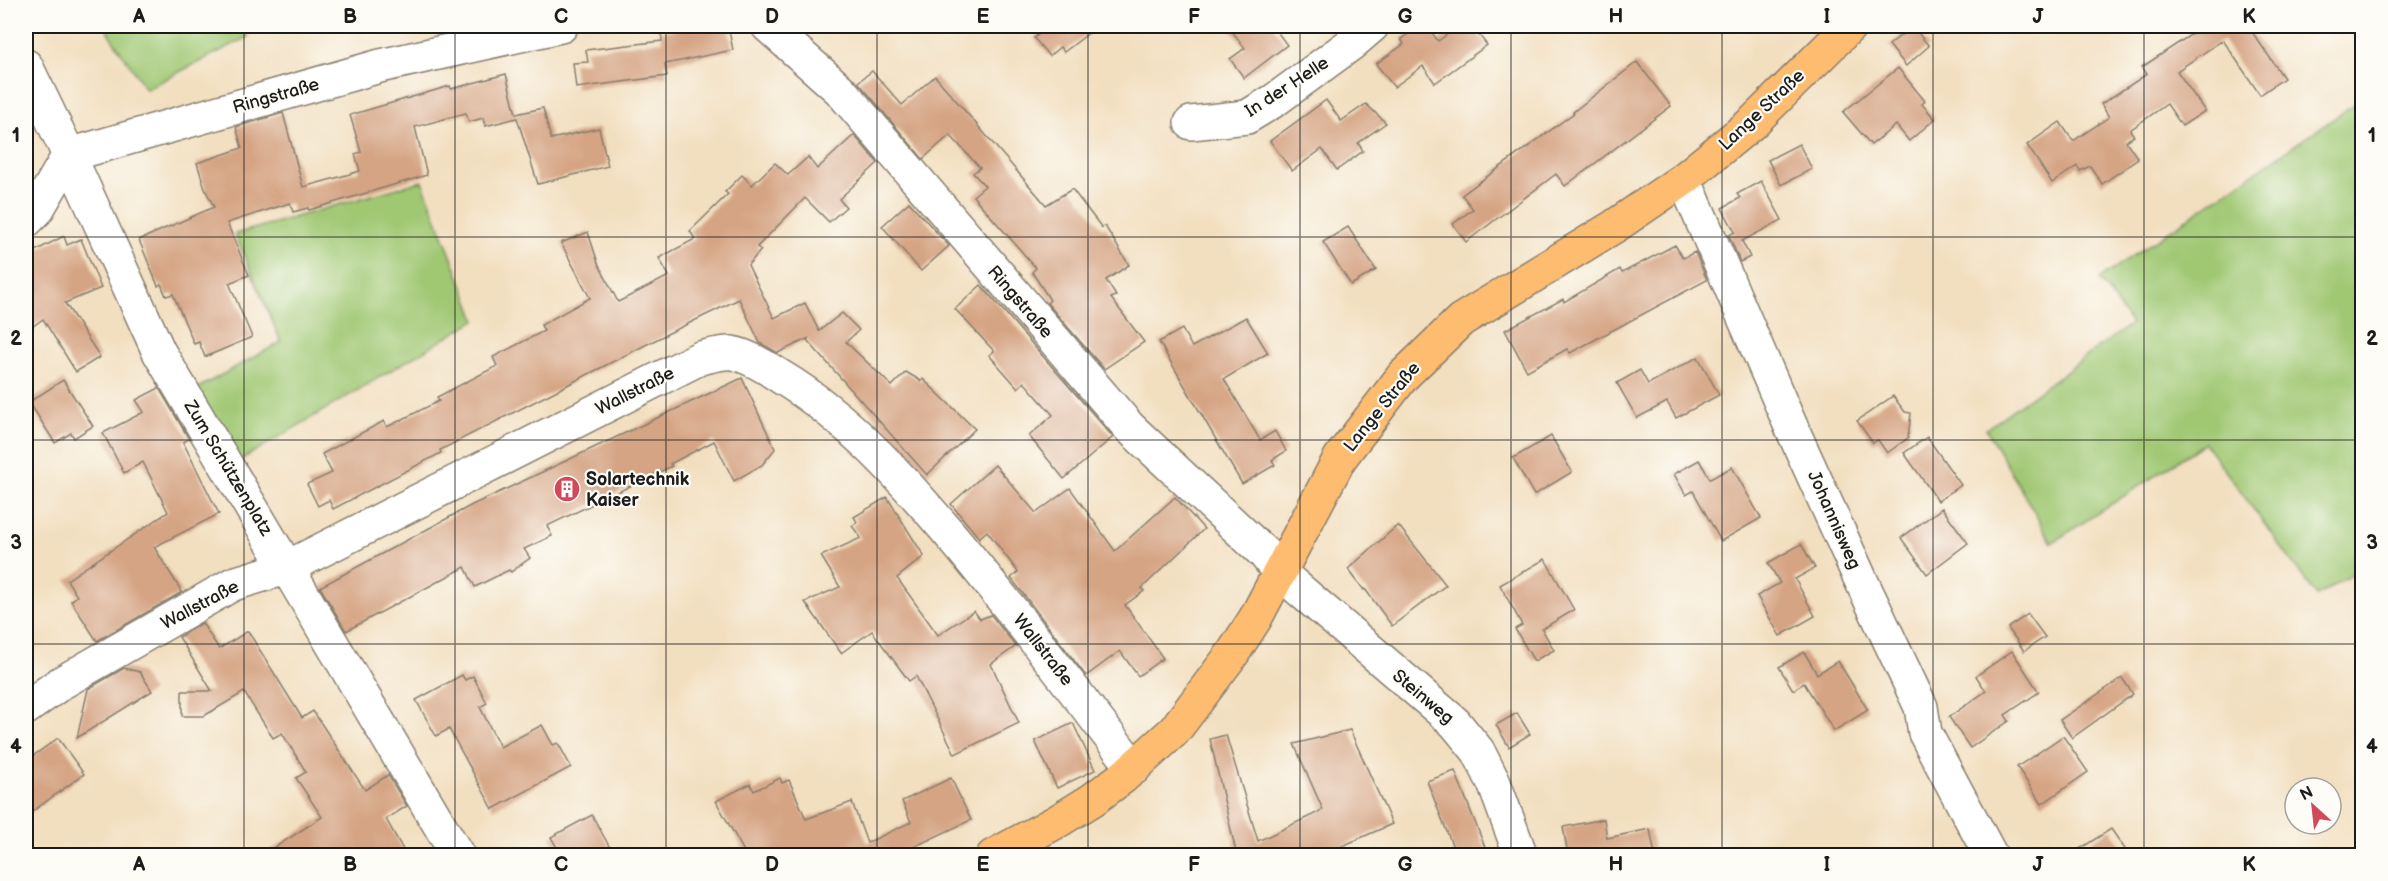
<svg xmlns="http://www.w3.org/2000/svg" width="2388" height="881" font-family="'Balsamiq Sans',sans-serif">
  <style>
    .green { fill: #a0c873; stroke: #5e7248; stroke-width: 1.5 }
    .building { fill: #d5a484 }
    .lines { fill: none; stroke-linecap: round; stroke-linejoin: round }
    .minor-casing { stroke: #877e6e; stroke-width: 36 }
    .major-casing { stroke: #877e6e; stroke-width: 36 }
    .minor { stroke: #fff; stroke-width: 33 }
    .major { stroke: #febc70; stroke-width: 33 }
    .grid { fill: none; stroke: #1c1c1c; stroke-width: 1.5; stroke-opacity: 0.55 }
    .labels { text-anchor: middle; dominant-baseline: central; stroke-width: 4.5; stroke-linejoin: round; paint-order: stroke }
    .street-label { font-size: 18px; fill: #1c1c1c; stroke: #fdfcf7 }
    .poi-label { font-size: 18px; font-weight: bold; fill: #1c1c1c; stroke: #fdfcf7; text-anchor: start }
    .neatline { fill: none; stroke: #1c1c1c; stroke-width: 2 }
    .grid-label { font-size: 20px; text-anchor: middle; font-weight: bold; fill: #1c1c1c }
  </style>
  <rect width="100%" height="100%" fill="#fdfcf7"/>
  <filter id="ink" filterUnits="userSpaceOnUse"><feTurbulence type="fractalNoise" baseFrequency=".0167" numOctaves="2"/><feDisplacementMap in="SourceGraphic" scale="12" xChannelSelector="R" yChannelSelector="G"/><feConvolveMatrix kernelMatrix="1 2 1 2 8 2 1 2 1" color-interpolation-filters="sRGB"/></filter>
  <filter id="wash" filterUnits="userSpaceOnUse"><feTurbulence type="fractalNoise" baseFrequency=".008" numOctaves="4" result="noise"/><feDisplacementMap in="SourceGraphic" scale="24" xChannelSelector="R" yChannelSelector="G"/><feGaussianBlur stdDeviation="1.35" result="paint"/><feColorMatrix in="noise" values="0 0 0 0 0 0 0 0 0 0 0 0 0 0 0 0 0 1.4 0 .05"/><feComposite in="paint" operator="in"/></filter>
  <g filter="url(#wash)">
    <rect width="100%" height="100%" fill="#f2dfc0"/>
    <g class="green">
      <path d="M116 26H243L248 37 146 89 107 31Z"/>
      <path d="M2352 106 2362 122V568L2317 596 2205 443 2052 543 1986 429 2131 324 2099 279Z"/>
      <path d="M422 181 476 320 237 462 196 389 281 342 235 234Z"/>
    </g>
    <g id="blocks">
      <g class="building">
        <path d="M692 26H728L733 50 665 64 667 76 576 88 573 63 588 62 586 50 662 41 661 32Z"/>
        <path d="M1030 26H1098L1064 52 1060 47 1049 56 1034 38 1038 35Z"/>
        <path d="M1228 26H1273L1287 45 1244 78 1230 59 1245 48Z"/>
        <path d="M1419 26H1427L1438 41 1459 26H1472L1487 45 1435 83 1423 66 1394 87 1376 64 1404 44 1401 39Z"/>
        <path d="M1912 26 1929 46 1906 66 1889 45Z"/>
        <path d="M2186 26H2248L2284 78 2260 95 2223 40 2177 71 2205 111 2182 126 2167 104 2130 130 2134 136 2126 141 2138 159 2102 184 2090 166 2080 171 2077 166 2052 183 2027 145 2060 122 2073 141 2109 117 2101 104 2147 74 2142 67 2192 34Z"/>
        <path d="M1637 62 1671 106 1565 186 1556 174 1466 242 1453 224 1473 209 1462 195 1574 113 1573 112Z"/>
        <path d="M1898 68 1925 101 1922 104 1935 119 1909 141 1896 125 1871 145 1843 112Z"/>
        <path d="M872 71 902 105 935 76 1046 205 1072 189 1102 228 1105 226 1129 265 1106 280 1116 296 1111 298 1144 342 1104 369 1047 303 1050 300 1032 272 1036 268 973 196 985 186 973 173 980 168 950 135 923 159 858 82Z"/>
        <path d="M506 74 516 114 543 108 551 139 599 128 608 166 538 184 517 118 485 126 483 118 469 122 466 113 415 127 427 175 309 210 308 208 293 212 290 203 227 223 249 275 229 283 252 337 205 357 199 342 194 344 173 294 166 296 161 284 158 286 139 240 214 207 205 189 197 163 242 148 236 127 283 113 303 187 336 178 360 171 355 154 361 152 350 115 450 86 451 89Z"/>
        <path d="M1326 100 1341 121 1366 104 1386 123 1358 143 1363 151 1337 170 1322 149 1292 171 1270 141Z"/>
        <path d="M854 135 878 163 839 199 846 207 829 222 805 198 757 247 761 250 748 265 774 318 805 303 819 331 842 313 859 330 846 342 892 386 906 372 921 381 923 379 975 429 927 475 807 340 809 338 778 353 760 343 739 299 667 334 440 450 441 453 333 509 329 500 318 506 307 484 332 473 322 454 384 421 387 427 439 401 437 397 497 366 493 357 544 331 541 325 590 298 561 243 588 232 598 263 618 302 669 276 659 258 695 239 690 231 728 194 725 192 742 175 752 185 775 163 788 175 808 157 817 169Z"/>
        <path d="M1799 144 1812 169 1781 185 1768 160Z"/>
        <path d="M1761 181 1782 220 1742 241 1750 257 1740 262 1729 235 1735 232 1722 208 1740 198 1737 194Z"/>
        <path d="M909 202 949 246 921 271 882 226Z"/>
        <path d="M1348 227 1376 270 1351 285 1323 242Z"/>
        <path d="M64 236 67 245 81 239 101 288 65 303 100 357 76 372 43 319 26 331V268L34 264 27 255Z"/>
        <path d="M1675 245 1683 258 1695 252 1707 280 1570 353 1567 349 1527 371 1505 330 1563 299 1564 302 1620 269 1622 273Z"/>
        <path d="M981 285 1113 437 1064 479 1029 436 1053 415 1024 382 1018 388 989 355 994 351 955 309Z"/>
        <path d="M1246 317 1268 353 1224 379 1260 440 1275 431 1286 451 1272 460 1275 465 1242 484 1159 342 1182 329 1192 347Z"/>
        <path d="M1698 357 1719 395 1676 418 1667 402 1637 418 1617 383 1640 370 1648 384Z"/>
        <path d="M742 378 775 449 762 465 734 481 714 441 670 464 672 466 547 526 552 536 524 549 530 558 511 572 509 570 475 587 465 567 346 631 320 587 472 505Z"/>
        <path d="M63 380 93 426 74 438 71 433 55 443 29 402Z"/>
        <path d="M159 388 189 439 183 442 219 514 154 547 182 592 97 641 71 601 77 596 67 580 168 512 143 462 124 473 103 433 144 412 136 400Z"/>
        <path d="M1893 396 1905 412 1911 413 1908 438 1887 453 1878 440 1873 443 1857 421Z"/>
        <path d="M1551 436 1572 472 1534 495 1513 458Z"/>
        <path d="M1927 437 1961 485 1938 501 1904 453Z"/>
        <path d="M1699 460 1710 479 1732 467 1761 518 1721 541 1693 491 1686 495 1674 474Z"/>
        <path d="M995 465 1036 513 1070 488 1115 551 1175 497 1204 529 1142 588 1144 591 1125 605 1163 658 1138 676 1120 651 1086 676 1011 578 1018 572 987 531 979 538 951 504Z"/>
        <path d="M887 497 924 556 897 578 938 635 974 611 980 619 991 615 1016 646 991 664 1019 723 955 754 916 676 909 681 872 631 841 653 805 602 840 587 821 556 861 538 852 526 857 522 854 517Z"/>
        <path d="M1942 508 1968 543 1927 574 1901 538Z"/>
        <path d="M1398 525 1446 585 1392 626 1365 589 1364 590 1348 569Z"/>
        <path d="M1801 544 1815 568 1795 579 1815 616 1780 636 1757 596 1780 583 1768 563Z"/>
        <path d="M1545 559 1574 610 1542 629 1554 650 1534 661 1515 629 1522 625 1500 585Z"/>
        <path d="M2028 614 2045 637 2024 651 2008 628Z"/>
        <path d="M202 623 219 649 248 631 302 718 313 711 365 790 388 775 407 806 386 819 406 855H263L322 817 296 778 306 772 282 733 273 738 244 692 204 716H182V691H212L179 637Z"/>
        <path d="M2012 651 2039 692 2005 715 2009 721 1970 748 1949 717 1986 691 1976 676Z"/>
        <path d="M1804 652 1817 674 1838 661 1868 710 1834 731 1804 683 1793 690 1779 667Z"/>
        <path d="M124 668 140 672 152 691 77 738 88 689Z"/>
        <path d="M462 675 465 680 473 676 487 703 480 707 500 747 542 725 553 745 558 743 571 767 493 809 449 729 436 736 416 700Z"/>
        <path d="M2122 678 2133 694 2072 738 2060 720Z"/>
        <path d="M1517 713 1530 734 1509 747 1496 725Z"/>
        <path d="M1073 723 1095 770 1057 788 1035 741Z"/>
        <path d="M1350 730 1392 824 1322 855H1228L1236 852 1210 739 1226 735 1258 841 1323 810 1294 744Z"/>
        <path d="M2063 736 2088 772 2042 804 2017 767Z"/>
        <path d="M58 738 84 774 26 816V761Z"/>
        <path d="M1455 771 1488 855H1456L1427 781Z"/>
        <path d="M780 778 782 783 789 780 806 819 852 802 867 843 911 822 902 801 951 778 971 820 907 850 910 855H746L716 801 750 784 754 791Z"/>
        <path d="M592 815 614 855H561L551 837Z"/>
        <path d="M1604 819 1607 838 1650 829 1655 855H1568L1563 827Z"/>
        <path d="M2111 829 2129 855H2070Z"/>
      </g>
    </g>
  </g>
  <g filter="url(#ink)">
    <use href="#blocks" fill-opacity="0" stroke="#877e6e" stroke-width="1.5"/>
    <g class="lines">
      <defs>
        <g id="minor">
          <path d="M768 26 840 90 1129 427 1264 553 1280 573 1455 723 1478 751 1494 783 1521 856"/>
          <path d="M26 66 69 155 159 352 458 856"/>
          <path d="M1191 123 1247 117 1275 100 1351 44 1372 26"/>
          <path d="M1684 179 1789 422 1860 578 1921 707 1925 733 1991 856"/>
          <path d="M26 221 37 210 69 155 380 66 561 26"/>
          <path d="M26 708 61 683 233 584 286 568 700 358C710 356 722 352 732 353 747 355 769 369 781 377 849 418 903 479 953 538 1016 613 1074 691 1134 768"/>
        </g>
        <path id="major" d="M993 856 1058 821 1092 800 1123 777 1174 731 1233 653 1255 619 1340 458 1403 376 1461 320 1615 226 1684 179 1752 123 1850 26"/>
      </defs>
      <use href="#minor" class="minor-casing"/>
      <use href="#major" class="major-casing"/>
      <use href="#minor" class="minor"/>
      <use href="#major" class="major"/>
    </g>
  </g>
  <path class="grid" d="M244 26V856M455 26V856M666 26V856M877 26V856M1088 26V856M1300 26V856M1511 26V856M1722 26V856M1933 26V856M2144 26V856M26 237H2362M26 440H2362M26 644H2362"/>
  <defs>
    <symbol id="building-disc" viewBox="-11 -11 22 22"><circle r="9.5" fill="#d1495b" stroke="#fdfcf7"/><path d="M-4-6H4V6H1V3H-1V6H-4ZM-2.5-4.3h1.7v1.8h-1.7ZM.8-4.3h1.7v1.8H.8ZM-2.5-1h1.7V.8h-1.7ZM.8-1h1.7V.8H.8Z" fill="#fff"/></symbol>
  </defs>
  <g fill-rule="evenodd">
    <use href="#building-disc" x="552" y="474" width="30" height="30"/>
  </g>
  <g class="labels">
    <g class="street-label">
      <text transform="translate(1287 87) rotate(-33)">In der Helle</text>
      <text transform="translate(276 96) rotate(-16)">Ringstraße</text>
      <text transform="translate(1762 110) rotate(-43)">Lange Straße</text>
      <text transform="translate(1020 302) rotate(49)">Ringstraße</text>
      <text transform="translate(635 391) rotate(-27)">Wallstraße</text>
      <text transform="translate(1382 407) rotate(-51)">Lange Straße</text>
      <text transform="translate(228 468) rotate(59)">Zum Schützenplatz</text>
      <text transform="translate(1834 520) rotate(66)">Johannisweg</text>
      <text transform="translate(200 605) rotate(-28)">Wallstraße</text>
      <text transform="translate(1043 650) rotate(52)">Wallstraße</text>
      <text transform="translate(1423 697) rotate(40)">Steinweg</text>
    </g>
    <g class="poi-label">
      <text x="586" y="479">Solartechnik<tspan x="586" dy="21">Kaiser</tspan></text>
    </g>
  </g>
  <rect width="2388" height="881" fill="none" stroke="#fdfcf7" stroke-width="66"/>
  <g transform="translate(2313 806) rotate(333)"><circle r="28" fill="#fdfcf7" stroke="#a3a29f" stroke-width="1.5"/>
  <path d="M0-4.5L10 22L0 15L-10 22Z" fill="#d1495b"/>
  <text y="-9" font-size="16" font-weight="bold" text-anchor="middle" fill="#1c1c1c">N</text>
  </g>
  <rect x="33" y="33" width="2322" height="815" class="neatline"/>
  <g class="grid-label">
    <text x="139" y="23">A</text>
    <text x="350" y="23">B</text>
    <text x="561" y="23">C</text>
    <text x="772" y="23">D</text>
    <text x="983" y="23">E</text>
    <text x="1194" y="23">F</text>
    <text x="1405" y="23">G</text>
    <text x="1616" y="23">H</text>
    <text x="1827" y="23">I</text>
    <text x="2038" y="23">J</text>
    <text x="2249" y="23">K</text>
    <text x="16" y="142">1</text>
    <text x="2372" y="142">1</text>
    <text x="16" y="345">2</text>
    <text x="2372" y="345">2</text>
    <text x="16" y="549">3</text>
    <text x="2372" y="549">3</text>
    <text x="16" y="753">4</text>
    <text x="2372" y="753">4</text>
    <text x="139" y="871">A</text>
    <text x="350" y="871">B</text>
    <text x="561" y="871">C</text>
    <text x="772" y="871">D</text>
    <text x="983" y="871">E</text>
    <text x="1194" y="871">F</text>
    <text x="1405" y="871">G</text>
    <text x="1616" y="871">H</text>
    <text x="1827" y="871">I</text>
    <text x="2038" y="871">J</text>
    <text x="2249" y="871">K</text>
  </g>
</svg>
